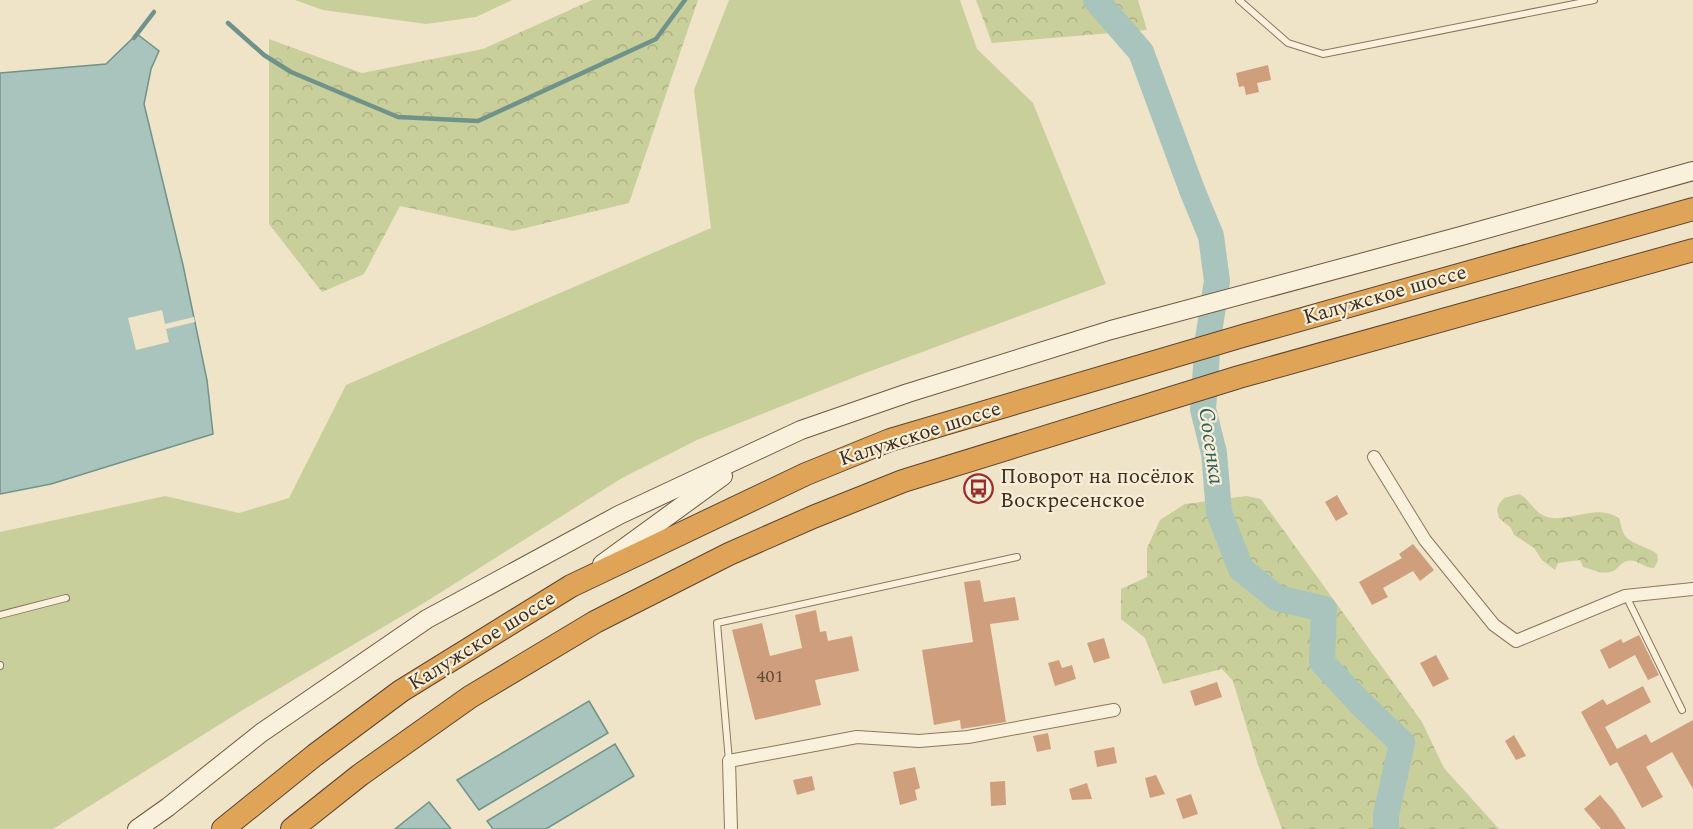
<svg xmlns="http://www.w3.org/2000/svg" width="1693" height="829" font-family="Spectral,serif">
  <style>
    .grass { fill: #c9cf9b }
    .forest { fill: url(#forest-crowns) }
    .water { fill: #a9c4bc; stroke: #6f938a; stroke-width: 1.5 }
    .pier { fill: #f0e4c8 }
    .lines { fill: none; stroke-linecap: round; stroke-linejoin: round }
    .stream { stroke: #6f938a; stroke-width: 4.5 }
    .river { stroke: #a9c4bc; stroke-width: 26 }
    .building { fill: #cf9f7d }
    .lane-casing { stroke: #8d765c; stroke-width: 8 }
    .street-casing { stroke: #8d765c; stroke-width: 14 }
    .secondary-casing { stroke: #6f573f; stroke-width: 20 }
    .highway-casing { stroke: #5b4430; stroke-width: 24 }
    .lane { stroke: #faf1dc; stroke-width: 6 }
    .street { stroke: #faf1dc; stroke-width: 12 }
    .secondary { stroke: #faf1dc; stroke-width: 18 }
    .highway { stroke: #e0a458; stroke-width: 22 }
    .labels { text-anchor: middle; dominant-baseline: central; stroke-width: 4.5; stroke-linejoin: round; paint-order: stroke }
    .number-label { font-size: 18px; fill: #624a37 }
    .street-label { font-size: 21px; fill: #3d2e20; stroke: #f7eed8 }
    .poi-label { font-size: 21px; fill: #3d2e20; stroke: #f7eed8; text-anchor: start }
    .water-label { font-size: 22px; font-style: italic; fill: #2f5d5a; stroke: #f7eed8 }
  </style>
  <defs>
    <pattern id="forest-crowns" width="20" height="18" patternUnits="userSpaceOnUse" patternTransform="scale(1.5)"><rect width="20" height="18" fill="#c9cf9b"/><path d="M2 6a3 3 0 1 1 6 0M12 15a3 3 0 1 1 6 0" fill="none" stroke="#aeb285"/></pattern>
  </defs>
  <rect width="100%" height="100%" fill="#f0e4c8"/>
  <g class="grass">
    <path d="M295 0H512L476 17 426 24 323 10Z"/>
    <path d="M729 0H960L977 49 1033 103 1106 284 860 375 697 440 622 478 424 603 241 711 53 829H0V532L165 496 239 513 289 498 346 385 711 228 694 90Z"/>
  </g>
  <g class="forest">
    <path d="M592 0H698L629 203 513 231 400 206 364 274 322 292 269 224V39L362 73 483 49Z"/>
    <path d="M976 0H1138L1147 30 992 43Z"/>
    <path d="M1519 494C1530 499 1535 514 1547 517 1571 523 1595 503 1619 518 1621 523 1621 528 1623 532 1627 544 1648 546 1657 554L1658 561 1654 568C1644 568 1636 558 1627 561 1622 562 1619 567 1615 570 1605 576 1594 570 1583 567L1580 560 1558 563 1555 570 1542 560 1534 548 1514 535 1511 528 1499 518 1497 510 1499 504 1504 498Z"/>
    <path d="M1246 496 1261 499 1422 722 1444 768 1499 829H1282L1258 765 1233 681 1222 669 1163 684 1145 638 1121 619V589L1147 577V548L1160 520 1185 504Z"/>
  </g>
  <g class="water">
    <path d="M137 34 159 51 151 69 144 104 183 265 207 380 213 434 51 484 0 494V73L106 64Z"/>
    <path d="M589 701 608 733 479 810 457 780Z"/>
    <path d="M615 744 634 776 546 829H493L487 821Z"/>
    <path d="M429 802 451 829H395Z"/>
  </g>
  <path class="pier" d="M162 310 165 324 194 317 195 322 166 329 169 342 136 350 128 318Z"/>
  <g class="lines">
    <g class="stream">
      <path d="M228 23 264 55 291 72 398 117 478 121 656 39 685 0"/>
      <path d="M134 38 154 12"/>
    </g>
    <path class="river" d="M1096 0 1141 52 1192 190 1211 236 1217 281 1208 339 1203 409 1214 453 1219 512 1241 569 1277 598 1324 609 1322 662 1360 703 1402 743 1386 815V829"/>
  </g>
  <g class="building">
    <path d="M1268 65 1271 80 1257 83 1259 92 1246 95 1244 86 1239 87 1236 73Z"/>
    <path d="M1337 495 1348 514 1336 521 1325 502Z"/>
    <path d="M1413 544 1434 570 1420 581 1413 571 1383 588 1388 597 1372 605 1359 582 1402 558 1399 554Z"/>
    <path d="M980 580 984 602 1015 597 1019 620 990 624 1006 722 961 729 960 720 934 725 922 650 973 642 964 582Z"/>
    <path d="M816 610 820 632 826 631 828 641 852 636 859 671 815 680 821 705 755 720 732 630 762 623 770 656 802 648 795 615Z"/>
    <path d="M1639 635 1659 675 1648 680 1635 655 1609 669 1600 650 1621 639 1623 643Z"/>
    <path d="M1104 638 1110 658 1094 663 1087 643Z"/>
    <path d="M1436 655 1449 679 1433 687 1420 663Z"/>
    <path d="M1059 660 1062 668 1072 665 1076 679 1055 686 1048 663Z"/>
    <path d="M1217 682 1222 697 1195 706 1190 691Z"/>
    <path d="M1643 686 1651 702 1605 727 1617 749 1646 734 1651 743 1693 720V789L1672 752 1646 767 1663 797 1642 808 1617 762 1610 766 1581 712 1603 699 1607 705Z"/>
    <path d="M1048 733 1051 749 1037 752 1033 736Z"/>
    <path d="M1514 735 1526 756 1516 760 1505 741Z"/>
    <path d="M1114 747 1117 763 1097 767 1094 751Z"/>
    <path d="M915 767 920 788 915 790 917 800 900 805 893 772Z"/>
    <path d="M1156 775 1165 794 1150 798 1145 778Z"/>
    <path d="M812 776 815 790 797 795 793 780Z"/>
    <path d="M1005 781 1006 805 991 806 990 782Z"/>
    <path d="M1087 783 1092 799 1072 800 1069 789Z"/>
    <path d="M1191 794 1198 814 1183 819 1176 799Z"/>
    <path d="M1600 795 1613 810 1626 829H1601L1584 809Z"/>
  </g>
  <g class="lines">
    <defs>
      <g id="lane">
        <path d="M1239 0 1288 43 1323 54 1594 0"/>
        <path d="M1626 596 1682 710"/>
        <path d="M0 615 66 598"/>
        <path d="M0 665V666"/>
        <path d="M729 761 717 623 1017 557"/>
      </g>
      <g id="street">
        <path d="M1374 457 1425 540 1494 625 1516 641 1625 596 1693 589"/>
        <path d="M731 829 729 761 857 737 919 741 968 737 1114 710"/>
      </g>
      <g id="secondary">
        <path d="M602 564 723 476"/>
        <path d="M137 829 168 807 261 733 427 619 619 515 801 430 908 393 1111 330 1461 236 1693 171"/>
      </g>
      <g id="highway">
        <path d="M223 829 315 755 401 691 571 586 806 474 890 440 1246 335 1693 209"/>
        <path d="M292 829 360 775 470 697 595 622 729 554 813 517 903 481 1239 377 1693 250"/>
      </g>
    </defs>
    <use href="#lane" class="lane-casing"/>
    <use href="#street" class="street-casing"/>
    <use href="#secondary" class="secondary-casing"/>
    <use href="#highway" class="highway-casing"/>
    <use href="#lane" class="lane"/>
    <use href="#street" class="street"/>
    <use href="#secondary" class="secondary"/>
    <use href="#highway" class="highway"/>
  </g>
  <defs>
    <symbol id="bus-ring" viewBox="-11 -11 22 22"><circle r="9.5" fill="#f7eed8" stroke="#9e2a2b" stroke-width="1.5"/><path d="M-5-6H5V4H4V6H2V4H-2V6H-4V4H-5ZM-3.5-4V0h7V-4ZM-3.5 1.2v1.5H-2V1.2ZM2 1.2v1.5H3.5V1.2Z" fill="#9e2a2b"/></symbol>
  </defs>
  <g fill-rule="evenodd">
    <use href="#bus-ring" x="962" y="472" width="33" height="33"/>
  </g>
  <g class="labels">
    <g class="number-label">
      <text x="770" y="676">401</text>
    </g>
    <g class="street-label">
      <text transform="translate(1385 295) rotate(-16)">Калужское шоссе</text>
      <text transform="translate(920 434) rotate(-18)">Калужское шоссе</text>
      <text transform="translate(482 641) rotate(-32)">Калужское шоссе</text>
    </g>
    <g class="poi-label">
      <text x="1000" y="477">Поворот на посёлок<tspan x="1000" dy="24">Воскресенское</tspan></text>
    </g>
    <g class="water-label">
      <text transform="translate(1211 446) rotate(82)">Сосенка</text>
    </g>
  </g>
</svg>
